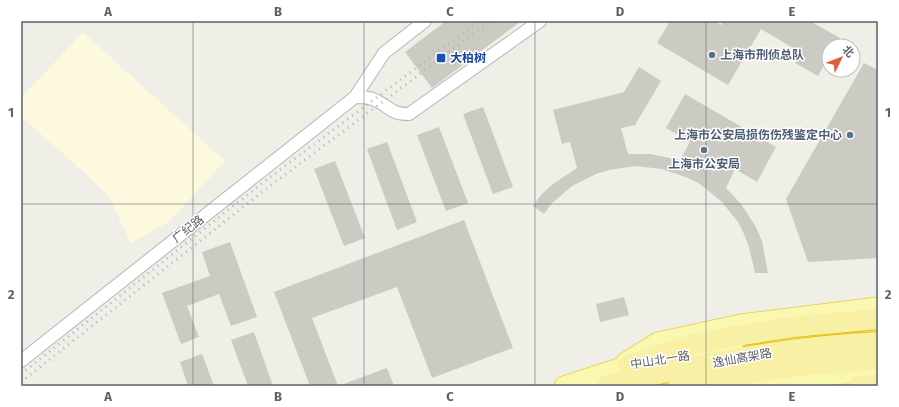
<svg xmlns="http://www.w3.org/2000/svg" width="899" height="407" font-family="'Fira Sans','Noto Sans SC',sans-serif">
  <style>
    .commercial { fill: #fcf9df }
    .building { fill: #cbcac3 }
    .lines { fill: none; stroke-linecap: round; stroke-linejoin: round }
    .minor-casing { stroke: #b4b6ba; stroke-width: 14 }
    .primary-casing { stroke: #ead465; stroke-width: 21 }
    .trunk-casing { stroke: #e8be0e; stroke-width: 22 }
    .minor { stroke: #fff; stroke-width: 12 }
    .primary { stroke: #faf7b1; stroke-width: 19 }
    .trunk { stroke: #f8f0a4; stroke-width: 20 }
    .rail { stroke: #b4b5b6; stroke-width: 3; stroke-dasharray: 1 5; stroke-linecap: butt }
    .grid { fill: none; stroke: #5e6166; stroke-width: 1; stroke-opacity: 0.55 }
    .service-dot { fill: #5c6f8a; stroke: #fff; stroke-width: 1.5 }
    .transit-dot { fill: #1a4fb4; stroke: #fff; stroke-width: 1.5 }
    .labels { text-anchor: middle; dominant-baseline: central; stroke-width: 3; stroke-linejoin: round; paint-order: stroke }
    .service-label { font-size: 12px; font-weight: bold; fill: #4e5e75; stroke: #fff; text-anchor: start }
    .transit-label { font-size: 12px; font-weight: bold; fill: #164399; stroke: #fff; text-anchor: start }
    .street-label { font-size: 12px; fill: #5e6166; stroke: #fff }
    .neatline { fill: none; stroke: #5e6166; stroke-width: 1.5 }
    .grid-label { font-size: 13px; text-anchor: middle; font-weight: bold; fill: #5e6166 }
  </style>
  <rect width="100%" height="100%" fill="#efeee7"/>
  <path class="commercial" d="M83 32 225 161 170 221 131 243 109 197 86 174 21 117V98Z"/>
  <g class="building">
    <path d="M446 21H521L432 88 405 52Z"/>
    <path d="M670 21H715L721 25 724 21H810L840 38 835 46H829V57L818 76 795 63 801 53 761 29 728 85 657 43Z"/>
    <path d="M864 63 878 70V258L808 262 786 199Z"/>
    <path d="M639 67 661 81 635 125 621 128 628 154H650L680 160 690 142 666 128 685 94 776 147 757 182 735 169 726 188 741 204 756 227 762 241 768 273H755L749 247 744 234 738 222 721 201 700 184 688 178 662 169 635 166 609 170 596 174 572 186 552 203 544 214 533 206 541 195 553 184 577 168 570 142 562 144 553 110 624 92Z"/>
    <path d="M483 107 513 187 493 194 463 114Z"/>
    <path d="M439 127 468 203 446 211 417 135Z"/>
    <path d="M387 142 417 222 397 230 367 149Z"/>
    <path d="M335 161 365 238 344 246 314 169Z"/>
    <path d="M464 220 513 348 432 378 397 287 312 318 338 386H310L274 292Z"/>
    <path d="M230 242 257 317 231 326 219 294 187 306 199 337 181 344 162 293 210 276 202 252Z"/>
    <path d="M624 297 629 315 600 322 596 304Z"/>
    <path d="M254 332 273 386H248L231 340Z"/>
    <path d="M202 354 214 386H188L180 362Z"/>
    <path d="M387 368 394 386H338Z"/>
  </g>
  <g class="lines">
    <defs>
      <g id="minor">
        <path d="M355 97C363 97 370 97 377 101 391 108 391 114 409 114L540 21"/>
        <path d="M21 361 355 97 384 53 425 21"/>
      </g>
      <g id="primary">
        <path d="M626 362 658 342 741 324 878 307"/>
        <path d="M564 386 628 365 734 349"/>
        <path d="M733 386 773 379 878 372"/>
      </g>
      <g id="trunk">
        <path d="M628 365 692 345 730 337 793 327 878 319"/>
        <path d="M607 386C696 364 787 346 878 342"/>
        <path d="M678 386 715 378 794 366 878 360"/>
        <path d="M859 386 878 385"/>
      </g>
    </defs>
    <use href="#minor" class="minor-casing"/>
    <use href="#primary" class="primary-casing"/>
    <use href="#trunk" class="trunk-casing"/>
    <use href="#minor" class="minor"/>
    <use href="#primary" class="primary"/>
    <use href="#trunk" class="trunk"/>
    <g class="rail">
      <path d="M21 374 261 184 479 21"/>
      <path d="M21 382 266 189 491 21"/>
    </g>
  </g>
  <path class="grid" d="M193 21V386M364 21V386M535 21V386M706 21V386M21 204H878"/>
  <g class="service-dot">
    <circle cx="712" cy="55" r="4"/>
    <circle cx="850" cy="135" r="4"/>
    <circle cx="704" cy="150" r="4"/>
  </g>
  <rect class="transit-dot" x="436" y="53" width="10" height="10" rx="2"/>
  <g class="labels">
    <g class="service-label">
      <text x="720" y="55">上海市刑侦总队</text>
      <text x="842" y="135" text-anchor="end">上海市公安局损伤伤残鉴定中心</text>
      <text x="704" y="164" text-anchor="middle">上海市公安局</text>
    </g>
    <g class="transit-label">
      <text x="450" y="58">大柏树</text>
    </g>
    <g class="street-label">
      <text transform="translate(188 229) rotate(-38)">广纪路</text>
      <text transform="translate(742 358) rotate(-10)">逸仙高架路</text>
      <text transform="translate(660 360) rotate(-9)">中山北一路</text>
    </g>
  </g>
  <rect width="899" height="407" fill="none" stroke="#ffffff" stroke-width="44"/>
  <g transform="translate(841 58) rotate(47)"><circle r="19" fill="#ffffff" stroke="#bfc0c2"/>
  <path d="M0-3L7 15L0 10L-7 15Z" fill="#e05d3c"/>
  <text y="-6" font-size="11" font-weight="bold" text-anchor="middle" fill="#5e6166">北</text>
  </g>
  <rect x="22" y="22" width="855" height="363" class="neatline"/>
  <g class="grid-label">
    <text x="108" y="16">A</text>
    <text x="278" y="16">B</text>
    <text x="450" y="16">C</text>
    <text x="620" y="16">D</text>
    <text x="792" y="16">E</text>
    <text x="11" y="117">1</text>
    <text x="888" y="117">1</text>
    <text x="11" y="299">2</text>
    <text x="888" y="299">2</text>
    <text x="108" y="401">A</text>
    <text x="278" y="401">B</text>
    <text x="450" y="401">C</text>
    <text x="620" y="401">D</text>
    <text x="792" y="401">E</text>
  </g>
</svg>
